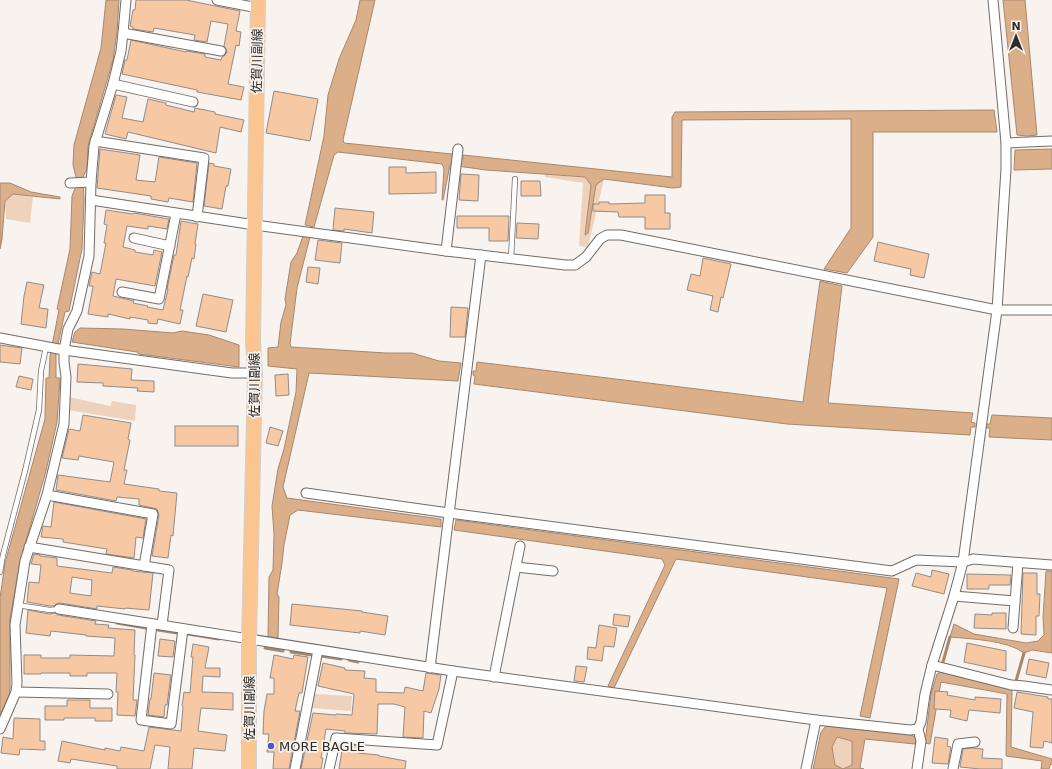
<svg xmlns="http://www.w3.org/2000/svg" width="1052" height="769" font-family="'DejaVu Sans','Noto Sans JP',sans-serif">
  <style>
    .green { fill: #eed2bb }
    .water { fill: #dbaf8a; stroke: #a7886e; fill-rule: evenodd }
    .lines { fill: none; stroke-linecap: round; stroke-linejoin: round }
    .stream { stroke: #a7886e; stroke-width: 3 }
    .building { fill: #f6c8a3; stroke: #928c88; fill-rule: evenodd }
    .service-casing { stroke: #726d69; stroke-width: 6 }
    .minor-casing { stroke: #726d69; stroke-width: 11 }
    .primary-casing { stroke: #d1d1d0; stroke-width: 16 }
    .service { stroke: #fff; stroke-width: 4.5 }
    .minor { stroke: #fff; stroke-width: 9 }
    .primary { stroke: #fbc592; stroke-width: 14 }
    .poi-dot { fill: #455ace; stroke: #f9f3ef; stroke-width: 1.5 }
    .labels { text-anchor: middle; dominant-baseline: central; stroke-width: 3.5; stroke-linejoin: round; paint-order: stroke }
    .street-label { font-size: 13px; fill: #2f2d2b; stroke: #f9f3ef }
    .poi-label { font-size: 13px; fill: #2f2d2b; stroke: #f9f3ef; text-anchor: start }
  </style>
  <rect width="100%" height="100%" fill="#f9f3ef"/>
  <g class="green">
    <path d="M545 175 585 177 591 185 585 235 588 233 596 185 604 179 588 247 579 246 583 183 545 177Z"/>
    <path d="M13 194 33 196 30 223 6 219 5 201Z"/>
    <path d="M69 397 110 406 112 401 136 405 135 421 68 410Z"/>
    <path d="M314 694 352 696 351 711 311 708Z"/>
    <path d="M837 737 852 741V765L842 769 835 765 832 747Z"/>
  </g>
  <g class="water">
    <path d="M106 0H119L117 32 113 60 88 146 87 169 83 177 84 200 82 249 69 311 65 312 56 353V378H60L57 422 46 471 20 562 10 619V693L0 715V598L5 563 45 419 46 378H49L50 356 59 310 57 309 70 249 72 196 76 186V177L73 165 74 145 101 48Z"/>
    <path d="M360 0H375L343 140 344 143 452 154V158L463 159V155L672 177V117L675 112 994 110 997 132H873V237L847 273 824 269 851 228V119L682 120 681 187 673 188 604 179 596 185 588 233 585 235 591 185 585 177 486 170 450 165 443 200H442L444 169 442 164 338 152 334 155 314 227 305 225 324 136 328 95 339 59 356 20Z"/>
    <path d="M1003 0H1025L1037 135 1027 136 1017 135Z"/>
    <path d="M1052 149V169L1014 170 1015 150Z"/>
    <path d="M0 183H10L31 192 60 197V199L13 194 5 201 2 239 0 249Z"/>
    <path d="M303 236 310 237 297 288 290 344 291 347 386 353H412L439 361 461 363 458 381 309 373 283 487 287 498 441 519V527L298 510 290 515 284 545 282 563 277 594 279 597 278 638 268 637 269 577 273 570 274 534 272 506 278 469 284 449 296 392 297 369 268 366V348L278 347 281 322 286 305 285 299 291 262 297 253Z"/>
    <path d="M820 281 842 286 828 403 973 413 971 422 975 423V427H971L970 435 787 424 474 384 475 376 473 375V371H476L477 362 803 402Z"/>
    <path d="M80 328 123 329 173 333 182 331 209 335 239 345V367L139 354 137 352 72 342 75 332Z"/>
    <path d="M992 415 1052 418V440L989 437 990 428H986L987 424H990Z"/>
    <path d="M456 520 899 579 870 718 860 716 887 588 676 559 614 688 608 686 665 565 662 559 454 530Z"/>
    <path d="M1046 571H1052V653L1032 650 1024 653C1007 640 971 639 950 637L954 624 974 634 1026 643 1038 641 1044 635 1043 618Z"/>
    <path d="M941 672 1012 689 1011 747 1052 759V764L1050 765 1049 769H1041L1042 761 1006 756 1007 694 941 682 930 744 925 743 931 694 937 674Z"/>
    <path d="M826 726 912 735 916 739 915 744 865 739 860 768 864 769H813L821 732ZM837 737 852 741V765L843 769 835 765 832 747Z"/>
  </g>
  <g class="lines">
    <g class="stream">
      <path d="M117 623 146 628"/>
      <path d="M158 630 177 633"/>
      <path d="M188 634 219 639"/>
      <path d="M265 648 283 651"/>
      <path d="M291 652 312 655"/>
      <path d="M321 656 341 659"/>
      <path d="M349 660 358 662"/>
      <path d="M943 662 950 637"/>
      <path d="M1016 681 1024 653"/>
    </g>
  </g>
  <g class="building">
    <path d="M136 0H186L240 11 236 31 241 32 239 46 236 45 228 84 244 87 241 100 197 92V90L122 74 125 60H127L131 40 186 52V51L205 54V57L221 60 222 57 225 55 227 52 226 49 224 46 228 24 211 21 207 42 194 40 195 35 154 28 153 32 133 29V27L130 26 133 10H135Z"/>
    <path d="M274 91 318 99 310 141 266 133Z"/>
    <path d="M116 95 127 97 122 118 143 122 148 99 166 103V105L194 112 195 108 215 112V114L244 120 241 132 220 127 216 153 128 132 126 139 105 134Z"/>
    <path d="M100 149 140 155 136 180 155 182 159 157 197 163 193 202 169 198 168 202 151 199V196L97 188Z"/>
    <path d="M209 163 214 164V166L231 169 228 186H226L222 209 204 206Z"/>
    <path d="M389 167H406V173L436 172V193L389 194Z"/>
    <path d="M461 174 479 175 478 201 459 200Z"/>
    <path d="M521 181H540L541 196H521Z"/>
    <path d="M645 195H665V213H670V229H645V217H619L618 212 593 211V204H599V202H609V204L645 203Z"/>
    <path d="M335 208 374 212 372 233 344 229V231L333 230Z"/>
    <path d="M106 210 133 214 134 213 169 219 167 229 148 226V229L127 226 123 247 135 250V252L153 255 154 250 162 252 155 286 116 279 113 296 134 301 133 303 148 306 147 307 163 310 168 289H167L174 255H176L181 221 198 224 195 244H196L194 259 192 258 188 277 187 276 180 310H183L180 324 158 319 157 324 148 323V320L130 317V319L108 314V317L88 314 93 286H89L92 272 100 274 106 243H104L107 225 104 224Z"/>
    <path d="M457 216H509L508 241H489V228H457Z"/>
    <path d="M517 223 539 224 538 239 516 238Z"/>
    <path d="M318 240 342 243 340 263 315 260Z"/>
    <path d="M878 242 929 254 924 278 910 275 911 269 874 261Z"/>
    <path d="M703 258 731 264 723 298 721 297 718 312 710 310 713 296 687 290 691 274 700 276Z"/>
    <path d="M308 267 320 268 318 284 306 282Z"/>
    <path d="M27 282 44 285 39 308 48 309 46 328 21 324 24 296Z"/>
    <path d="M203 294 233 300 226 332 196 326Z"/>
    <path d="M451 307 468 308 465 337H450Z"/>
    <path d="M0 345 22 348 20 364 0 362Z"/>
    <path d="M78 364 132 369 131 380 154 381V392L137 391 138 388 103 386V383L77 382Z"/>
    <path d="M288 374 289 395 276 396 275 375Z"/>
    <path d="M19 376 33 379 31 390 16 387Z"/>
    <path d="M83 415 131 423 128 439 130 440 124 470H127L124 484 159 489V491L177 493 173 536 171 535 168 558 152 556 159 515 157 509 139 505V499L117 497 116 501 56 490 58 475 110 482 114 462 79 456 78 460 62 458 69 429 80 431Z"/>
    <rect x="175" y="426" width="63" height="20"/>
    <path d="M270 427 283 431 278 446 266 443Z"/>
    <path d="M54 502 146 519 143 538 136 537 134 558 106 554 107 549 63 542V539L41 537 43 526 51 527Z"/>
    <path d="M34 554 40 555V556L57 558V566L112 573 113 567 132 570V571L153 573 149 610 125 608V609L97 606V609L60 603 56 604 54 606H50L27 602 29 582 39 583 41 565 31 564ZM72 577 92 580 91 596 70 593Z"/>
    <path d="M932 570 949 574 944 594 912 586 916 573 931 577Z"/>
    <path d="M1023 573H1037V594H1040L1039 616H1036V635L1021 634Z"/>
    <path d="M967 574 1011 575 1010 585H989V589H967Z"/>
    <path d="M292 604 362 611V612L388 616 385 635 360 631V633L290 625Z"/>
    <path d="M28 610 49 614 55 613 58 615 96 621 95 624 109 625 108 628 135 630 134 655H135L133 700H137L135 716 117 715 118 692H116L117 673H87V676H70V673H41V674H24V655H41V658H70V655L114 656 115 638 86 636V635L51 631 50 636 26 633Z"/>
    <path d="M992 613H1006V629L974 628 975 614 992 615Z"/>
    <path d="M614 614 630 616 628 627 613 625Z"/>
    <path d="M599 625 617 628 614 647 604 646 602 661 587 659 588 647 596 648Z"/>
    <path d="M160 639 175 641 173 657 158 656Z"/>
    <path d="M967 643 1006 651V671L964 662Z"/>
    <path d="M193 644 209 647 205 668H220V677L203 676 202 692 233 693V710L201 708 198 731 227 735 225 751 194 748 192 769H168L170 747 155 745 150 769H117V766L71 759 70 763 58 761 62 741 105 750V748L120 751 121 747 144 751 149 727 181 731 183 707 182 706 184 692 190 693 193 657H191Z"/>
    <path d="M274 655 293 659 294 655 308 657 302 693H299L295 711H300L289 769H273L274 752H267L269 734H263L264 711 267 694H274V678H270Z"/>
    <path d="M1029 659 1049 663 1046 678 1026 674Z"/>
    <path d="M323 663 345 668V670L365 671 364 678 376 679V692L404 693 405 687 423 691 426 673 441 675 439 689 431 713 424 711 423 738 403 737 405 707 394 704H378L377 734 345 733V731L326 729 321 758H323L321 769H301L313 713 336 715V714L352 715 354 694 318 686Z"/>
    <path d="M576 666 587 667 584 682 574 681Z"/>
    <path d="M154 673 171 675 167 705H165L164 717 148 715 150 699H151Z"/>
    <path d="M935 691 948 692 947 695 975 700V697L1001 699 1000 713 969 710 967 721 950 717 951 710 934 709Z"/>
    <path d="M1017 692 1048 697V699H1052V743L1044 741 1043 748 1030 747 1033 712 1014 708Z"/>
    <path d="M67 700H90V708H112V721H95V718H64V720H45V706H67Z"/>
    <path d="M14 718 40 719V741H45V750L20 749 19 755 1 753 3 737 13 739Z"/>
    <path d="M935 737 948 739 947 746 951 747 948 764 932 763Z"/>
    <path d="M343 744 360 746 358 753 379 755V756L406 761 405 769H339Z"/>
    <path d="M972 748 983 749 982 758 1002 759V769H980L960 767 963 749Z"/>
  </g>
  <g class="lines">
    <defs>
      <g id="service">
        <path d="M511 259 515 179"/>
        <path d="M0 572 3 555 25 471 39 410 41 371 46 347"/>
        <path d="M17 605 50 610 59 609"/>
      </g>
      <g id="minor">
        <path d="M217 0 258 8"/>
        <path d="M123 33 221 51"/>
        <path d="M113 84 193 102"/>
        <path d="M95 141 204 158 197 217"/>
        <path d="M1006 143 1052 141"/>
        <path d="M70 183 91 182"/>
        <path d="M91 200 255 225 446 251 565 265H575L586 257 600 239 607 235H621L997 310H1052"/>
        <path d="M134 238 170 246"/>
        <path d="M446 251 458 149"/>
        <path d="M122 292 159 299 176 214"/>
        <path d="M0 338 64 350 232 373H255"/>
        <path d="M306 493 449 513 892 571 916 560 963 562 973 559 1052 565"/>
        <path d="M47 495 153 514 144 566"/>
        <path d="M29 547 169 570 162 625"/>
        <path d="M516 567 553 571"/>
        <path d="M954 596 1015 601"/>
        <path d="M59 609 453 671 816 720 910 730 918 729"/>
        <path d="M152 624 141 720 171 724 183 629"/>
        <path d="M1013 628 1018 563"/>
        <path d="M932 665 1011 685 1024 686 1052 690"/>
        <path d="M430 668 481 255"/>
        <path d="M494 677 520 546"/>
        <path d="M16 692 108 694"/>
        <path d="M0 729 16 692 17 683 15 625 25 561 47 495 64 424 66 377 64 362V350L68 329 77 311 89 256 91 182 94 146 113 84 121 51 123 33 126 0"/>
        <path d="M295 769 318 650"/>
        <path d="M329 769 336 738 437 745 453 671"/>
        <path d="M806 769 816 720"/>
        <path d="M917 769 921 741 918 729 921 722 925 694 932 665 954 596 963 562 997 310 1006 169V143L993 0"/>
        <path d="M953 769 958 744 975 742"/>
      </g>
      <path id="primary" d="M249 769V640L255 373 253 342 258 0"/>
    </defs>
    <use href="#service" class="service-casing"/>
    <use href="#minor" class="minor-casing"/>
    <use href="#primary" class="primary-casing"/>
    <use href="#service" class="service"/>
    <use href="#minor" class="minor"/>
    <use href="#primary" class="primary"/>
  </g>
  <circle class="poi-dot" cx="271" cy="746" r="4"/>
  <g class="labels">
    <g class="street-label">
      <text transform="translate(257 61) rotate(-89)">佐賀川副線</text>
      <text transform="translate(254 385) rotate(-90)">佐賀川副線</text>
      <text transform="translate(249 708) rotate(-90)">佐賀川副線</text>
    </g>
    <g class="poi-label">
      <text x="279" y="746">MORE BAGLE</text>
    </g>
  </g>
  <g transform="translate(1016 36)" stroke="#f9f3ef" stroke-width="3" paint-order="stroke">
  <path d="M0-3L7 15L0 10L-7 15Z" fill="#2f2d2b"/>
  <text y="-6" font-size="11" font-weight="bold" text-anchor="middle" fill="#2f2d2b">N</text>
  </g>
</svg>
